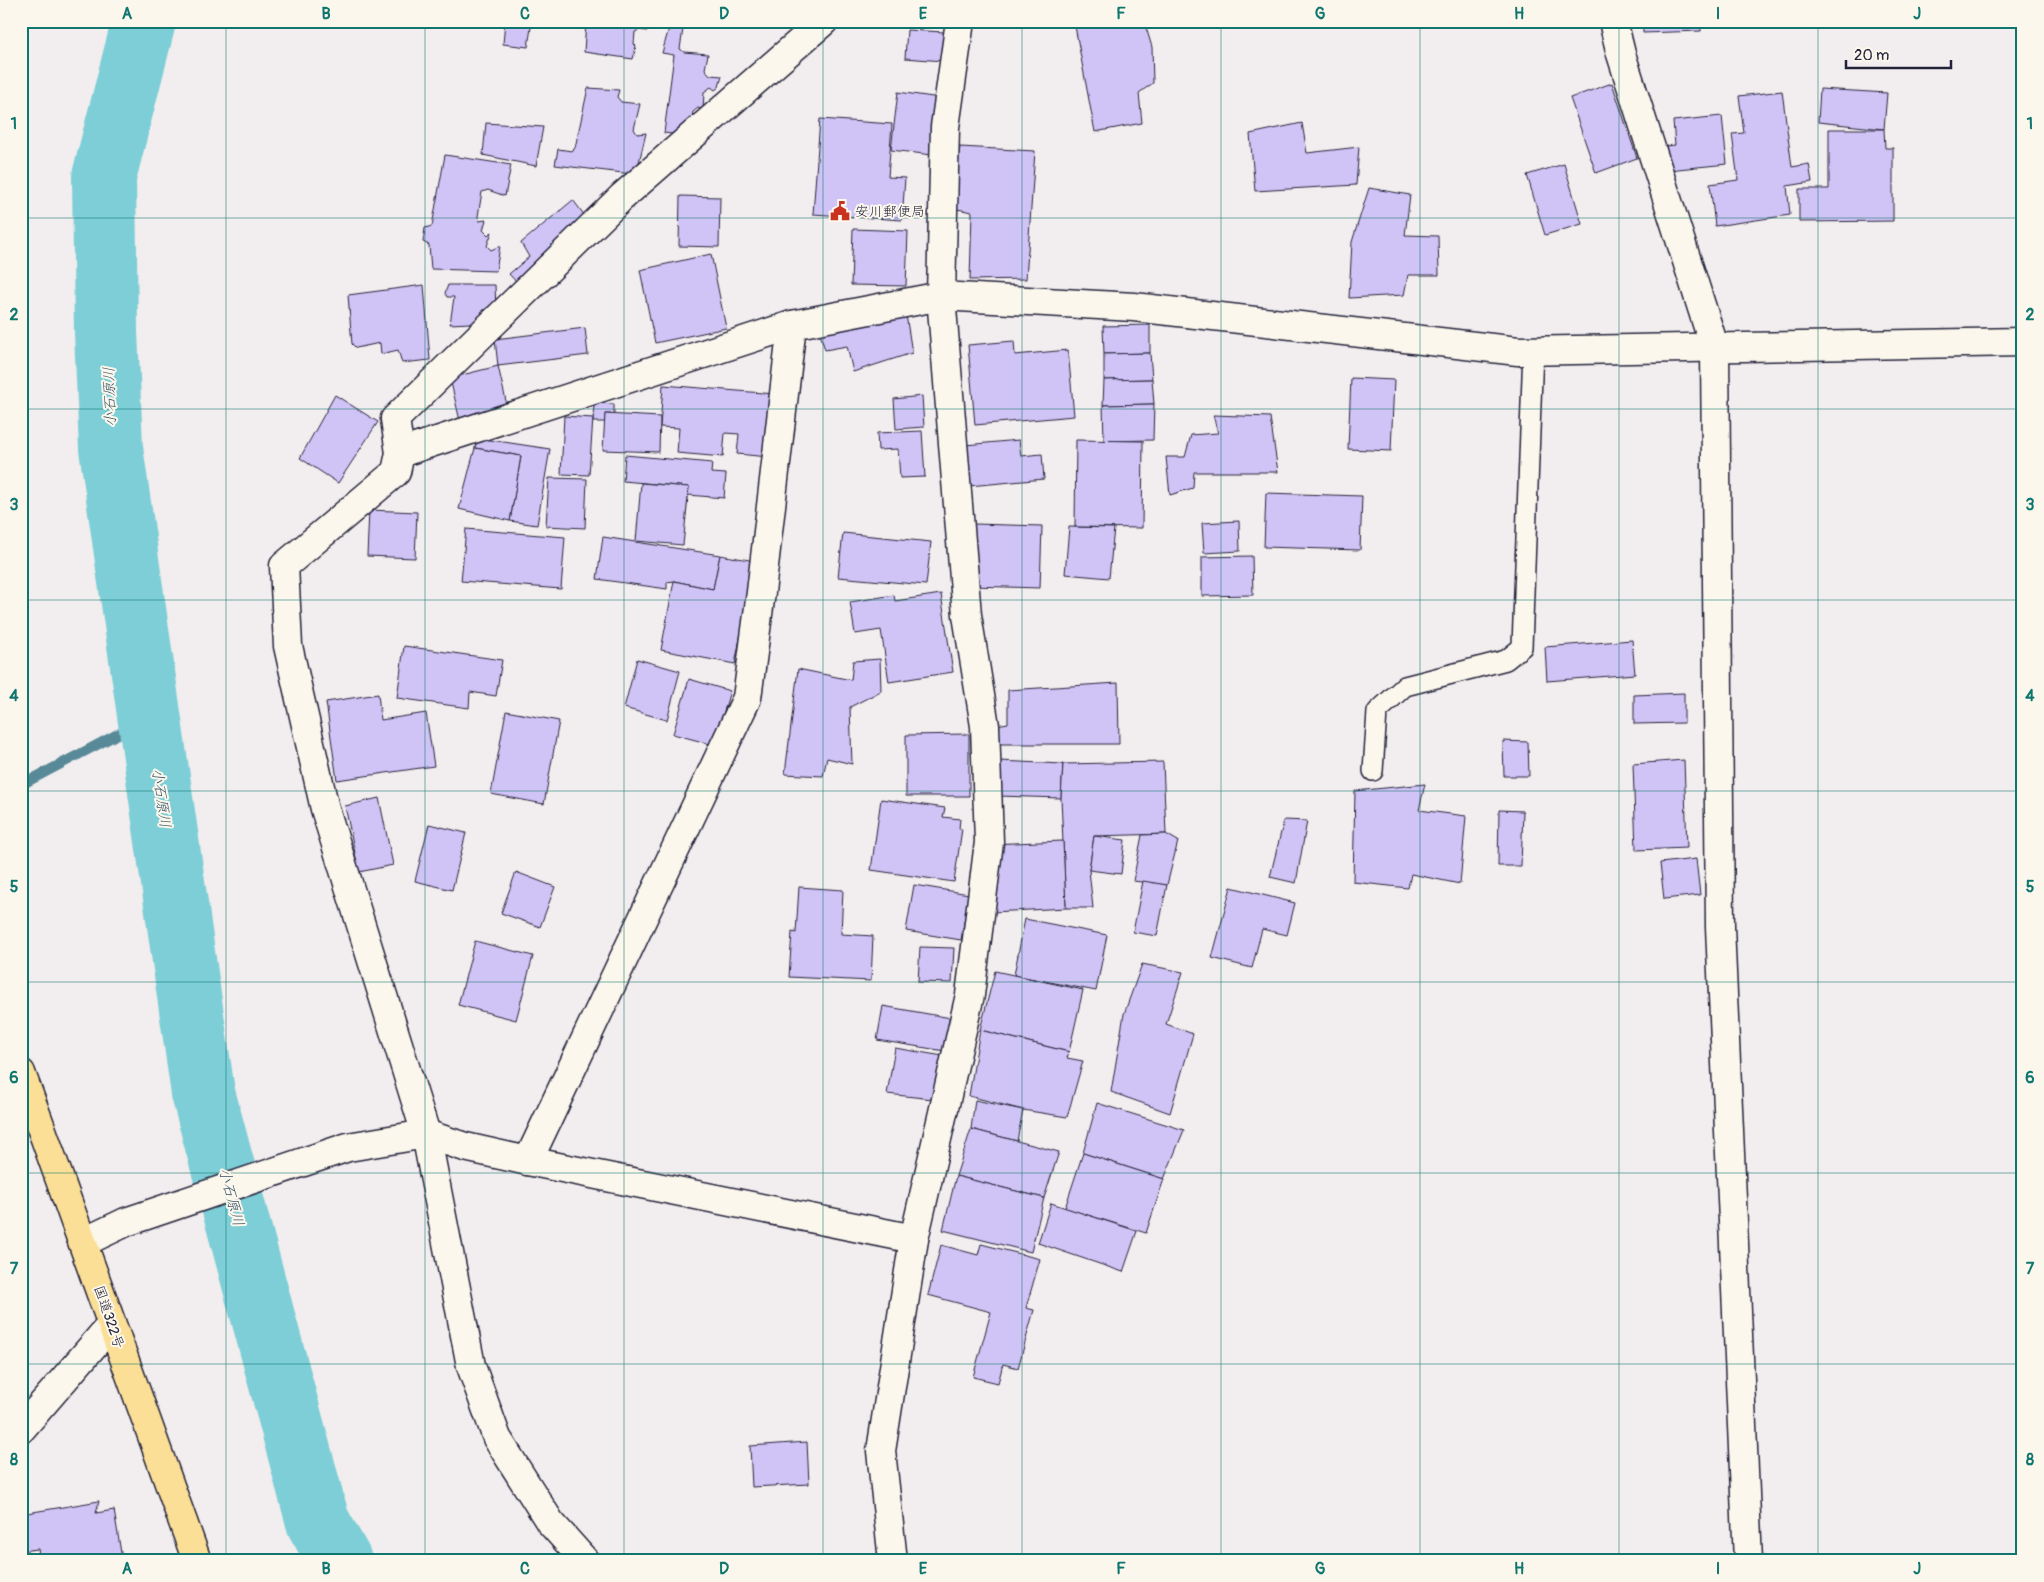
<svg xmlns="http://www.w3.org/2000/svg" width="2044" height="1582" font-family="Pangolin,'Klee One',sans-serif">
  <style>
    .lines { fill: none; stroke-linecap: round; stroke-linejoin: round }
    .stream { stroke: #598998; stroke-width: 10 }
    .river { stroke: #7dced6; stroke-width: 64 }
    .building { fill: #d0c4f6; stroke: #22223b }
    .lane-casing { stroke: #22223b; stroke-width: 22 }
    .street-casing { stroke: #22223b; stroke-width: 31 }
    .highway-casing { stroke: #22223b; stroke-width: 31 }
    .lane { stroke: #fbf7ec; stroke-width: 19 }
    .street { stroke: #fbf7ec; stroke-width: 28 }
    .highway { stroke: #fbdf96; stroke-width: 28 }
    .grid { fill: none; stroke: #0f766e; stroke-width: 1; stroke-opacity: 0.55 }
    .labels { text-anchor: middle; dominant-baseline: central; stroke-width: 4; stroke-linejoin: round; paint-order: stroke }
    .poi-label { font-size: 14px; fill: #22223b; stroke: #fbf7ec; text-anchor: start }
    .street-label { font-size: 14px; fill: #22223b; stroke: #fbf7ec }
    .water-label { font-size: 15px; font-style: italic; fill: #3d566a; stroke: #fbf7ec }
    .neatline { fill: none; stroke: #0f766e; stroke-width: 2 }
    .grid-label { font-size: 16px; text-anchor: middle; font-weight: bold; fill: #0f766e }
  </style>
  <rect width="100%" height="100%" fill="#f2edee"/>
  <filter id="ink" filterUnits="userSpaceOnUse"><feTurbulence type="fractalNoise" baseFrequency=".02" numOctaves="2"/><feDisplacementMap in="SourceGraphic" scale="10" xChannelSelector="R" yChannelSelector="G"/><feConvolveMatrix kernelMatrix="1 2 1 2 8 2 1 2 1" color-interpolation-filters="sRGB"/></filter>
  <g filter="url(#ink)">
    <g class="lines">
      <path class="stream" d="M21 785 150 717"/>
      <path class="river" d="M144 21 104 177 106 332 111 448 203 1093 318 1522 340 1561"/>
    </g>
    <g class="building">
      <path d="M505 21H532L528 47 503 44Z"/>
      <path d="M586 21H647V31L639 30 635 32 634 44 636 46 633 59 584 52Z"/>
      <path d="M1074 21H1144L1152 47 1153 83 1139 93 1142 123 1095 132Z"/>
      <path d="M1643 21H1701V31L1643 33Z"/>
      <path d="M669 28 683 29 680 49 684 52 708 54 705 69 710 75 722 76 719 87 715 90 711 87 704 92 703 110 698 108 693 112 688 136 664 133 674 55 662 53Z"/>
      <path d="M907 30 944 32 943 61 905 58Z"/>
      <path d="M1612 83 1637 158 1596 173 1570 98Z"/>
      <path d="M588 88 619 90 617 97 621 102 640 104 634 129 637 134 646 133 637 171 632 174 555 165 558 149 572 151 575 148Z"/>
      <path d="M1820 89 1887 93 1884 129 1818 122Z"/>
      <path d="M1782 91 1792 167 1809 164 1812 182 1787 186 1790 215 1715 226 1710 184 1738 180 1732 134 1744 133 1739 96Z"/>
      <path d="M898 92 940 98 932 155 891 150Z"/>
      <path d="M1722 116 1727 164 1668 170 1666 146 1675 145 1673 121Z"/>
      <path d="M820 119 892 124 888 177 905 178 902 220 813 214Z"/>
      <path d="M486 123 543 127 536 166 483 155Z"/>
      <path d="M1302 123 1307 153 1359 147 1356 185 1255 191 1250 134Z"/>
      <path d="M1829 129H1884L1885 148H1893V221L1799 222V189H1829Z"/>
      <path d="M960 147 1035 151 1026 279 970 280 972 212 952 208Z"/>
      <path d="M445 155 511 165 505 196 488 190 482 192 478 216 479 221 486 220 483 230 488 235 492 232 487 246 491 250 500 246 496 271 431 269 429 245 423 242 425 228 432 226Z"/>
      <path d="M1564 164 1582 224 1545 235 1527 175Z"/>
      <path d="M1369 188 1410 195 1405 235 1438 236 1439 275H1408L1404 295 1349 298 1352 242Z"/>
      <path d="M680 196 720 197 719 247 679 246Z"/>
      <path d="M573 200 591 224 521 287 509 274 529 257 521 243Z"/>
      <path d="M853 229 908 231 906 286 851 285Z"/>
      <path d="M711 254 726 328 655 343 640 270Z"/>
      <path d="M424 285 430 360 402 363 398 350 381 354 380 343 356 348 352 344 348 295Z"/>
      <path d="M448 285H495L496 310 490 311 488 307 481 312 484 317 481 325 469 327 470 323 450 324 454 297H447L445 293Z"/>
      <path d="M904 302 912 353 853 372 847 346 825 350 816 320Z"/>
      <path d="M1150 325V353L1104 354 1103 326Z"/>
      <path d="M585 328 588 355 498 366 495 339Z"/>
      <path d="M1014 341 1015 355 1068 350 1074 416 975 425 968 345Z"/>
      <path d="M1150 353 1152 379 1104 380V354Z"/>
      <path d="M498 366 508 410 460 421 450 378Z"/>
      <path d="M1351 378 1394 380 1391 451 1348 449Z"/>
      <path d="M1152 379 1154 404 1103 405 1104 380Z"/>
      <path d="M663 385 775 394 769 457 737 454 739 434 725 433 723 457 677 453 679 428 660 427Z"/>
      <path d="M335 395 378 422 338 483 300 458Z"/>
      <path d="M922 396 924 427 896 429 894 399Z"/>
      <path d="M594 403 614 404V414H605V422H593Z"/>
      <path d="M1154 404 1153 440 1104 441 1103 405Z"/>
      <path d="M605 414 660 417 659 452 603 450Z"/>
      <path d="M1213 415 1270 417 1278 472H1194L1193 488 1170 495 1166 457H1185L1191 435 1218 433Z"/>
      <path d="M564 416 593 418 589 475 561 474Z"/>
      <path d="M922 431 925 477 900 478 898 449 878 450 877 433Z"/>
      <path d="M477 438 550 449 537 525 510 521 521 456 475 448Z"/>
      <path d="M1019 440 1021 456 1042 454 1044 479 969 486 965 445Z"/>
      <path d="M1076 440 1143 441 1142 528 1075 527Z"/>
      <path d="M475 448 521 456 510 521 459 509Z"/>
      <path d="M625 455 712 463 711 473 726 474 724 498 688 495 689 487 623 481Z"/>
      <path d="M549 478 587 479 585 528 546 526Z"/>
      <path d="M641 483 689 487 683 545 636 541Z"/>
      <path d="M1266 493 1362 496 1360 550 1264 547Z"/>
      <path d="M369 510 417 512 415 558 367 556Z"/>
      <path d="M1239 521 1240 551 1204 553 1202 523Z"/>
      <path d="M974 524 1042 526 1040 588 972 586Z"/>
      <path d="M1069 527 1114 528 1109 578 1065 574Z"/>
      <path d="M466 529 565 537 561 589 461 581Z"/>
      <path d="M843 533 931 542 926 585 838 577Z"/>
      <path d="M603 537 720 555 713 589 674 581 667 582V589L597 579Z"/>
      <path d="M720 555 755 561 735 664 661 650 674 581 713 589Z"/>
      <path d="M1252 556 1253 595 1202 596V557Z"/>
      <path d="M941 594 953 672 889 682 881 630 855 634 850 602 894 595 895 601Z"/>
      <path d="M1632 640 1635 674 1547 681 1545 647Z"/>
      <path d="M404 646 502 660 496 696 470 692 469 708 397 698Z"/>
      <path d="M637 659 680 671 667 720 624 708Z"/>
      <path d="M880 659 881 691 850 707 852 764 827 758 823 776 785 774 798 669 851 680 853 661Z"/>
      <path d="M689 679 730 691 714 745 673 734Z"/>
      <path d="M1118 683 1119 744H992L990 726 1008 723V690Z"/>
      <path d="M1684 693V723L1634 724V695Z"/>
      <path d="M378 694 381 720 426 713 434 766 337 780 326 702Z"/>
      <path d="M506 711 559 721 544 804 491 794Z"/>
      <path d="M969 734V796H906V735Z"/>
      <path d="M1503 741 1528 742 1529 776H1504Z"/>
      <path d="M1684 760 1687 848 1636 850 1633 764Z"/>
      <path d="M999 761 1063 764 1061 798 998 796Z"/>
      <path d="M1163 762 1166 834 1094 836 1089 870 1093 908H1066L1061 798 1063 764Z"/>
      <path d="M1425 784 1419 810 1466 816 1460 884 1411 874 1408 888 1353 882 1355 791Z"/>
      <path d="M379 798 393 865 359 872 345 806Z"/>
      <path d="M881 799 945 808 943 817 960 819 959 829H962L954 882 871 870Z"/>
      <path d="M1499 810 1523 811 1521 866H1498Z"/>
      <path d="M1284 820 1307 821 1296 883 1270 877Z"/>
      <path d="M429 824 466 833 452 890 415 881Z"/>
      <path d="M1166 834 1178 841 1167 885 1133 881 1142 835Z"/>
      <path d="M1094 836 1125 840 1121 874 1089 870Z"/>
      <path d="M1063 841 1066 908 993 912 989 844Z"/>
      <path d="M1696 859 1700 895 1664 899 1660 863Z"/>
      <path d="M516 872 555 887 540 927 501 913Z"/>
      <path d="M1143 881 1167 885 1157 936 1133 932Z"/>
      <path d="M914 885 969 894 961 940 906 931Z"/>
      <path d="M799 887 843 890 841 934 873 936 871 981 789 977 792 932 796 933Z"/>
      <path d="M1231 887 1295 903 1287 935 1262 929 1252 968 1212 958Z"/>
      <path d="M1025 919 1107 935 1096 991 1014 975Z"/>
      <path d="M475 941 533 956 516 1020 458 1005Z"/>
      <path d="M920 947 954 948 952 983 918 982Z"/>
      <path d="M1142 964 1183 972 1166 1024 1193 1034 1170 1113 1111 1092 1124 1014Z"/>
      <path d="M995 971 1083 990 1069 1052 980 1030Z"/>
      <path d="M883 1006 951 1018 945 1051 877 1040Z"/>
      <path d="M980 1030 1069 1052 1067 1058 1083 1061 1067 1117 1023 1110 969 1096Z"/>
      <path d="M895 1048 949 1057 942 1100 887 1094Z"/>
      <path d="M975 1100 1023 1110 1017 1141 971 1129Z"/>
      <path d="M1097 1103 1184 1130 1164 1179 1083 1153Z"/>
      <path d="M971 1129 1059 1152 1044 1198 956 1176Z"/>
      <path d="M1083 1153 1164 1179 1146 1233 1065 1208Z"/>
      <path d="M956 1176 1044 1198 1031 1252 943 1230Z"/>
      <path d="M1051 1203 1137 1231 1123 1272 1038 1243Z"/>
      <path d="M981 1244 1040 1259 1026 1308 1034 1310 1018 1368 1003 1364 998 1383 973 1377 991 1312 928 1295 941 1245 978 1255Z"/>
      <path d="M807 1442 809 1484 752 1487 750 1446Z"/>
      <path d="M99 1501 96 1513 114 1510 122 1559 40 1561 38 1549 21 1551V1514Z"/>
    </g>
    <g class="lines">
      <defs>
        <path id="lane" d="M1373 771 1377 712 1405 686 1506 660 1522 647 1533 350"/>
        <g id="street">
          <path d="M1613 21 1621 54 1715 349 1720 927 1748 1561"/>
          <path d="M400 453 792 325 941 296 1134 307 1518 351 2023 342"/>
          <path d="M528 1161 747 698 761 592 792 325"/>
          <path d="M84 1242 126 1222 348 1147 426 1134 465 1147 528 1161 914 1239"/>
          <path d="M21 1429 111 1325"/>
          <path d="M585 1561 550 1522 497 1438 471 1366 426 1134 325 809 288 646 284 566 396 472 400 453 395 419 622 197 824 21"/>
          <path d="M893 1561 881 1451 914 1239 970 995 989 842 985 726 967 615 941 296 945 127 960 21"/>
        </g>
        <path id="highway" d="M21 1073C81 1235 138 1398 197 1561"/>
      </defs>
      <use href="#lane" class="lane-casing"/>
      <use href="#street" class="street-casing"/>
      <use href="#highway" class="highway-casing"/>
      <use href="#lane" class="lane"/>
      <use href="#street" class="street"/>
      <use href="#highway" class="highway"/>
    </g>
  </g>
  <path class="grid" d="M226 21V1561M425 21V1561M624 21V1561M823 21V1561M1022 21V1561M1221 21V1561M1420 21V1561M1619 21V1561M1818 21V1561M21 218H2023M21 409H2023M21 600H2023M21 791H2023M21 982H2023M21 1173H2023M21 1364H2023"/>
  <defs>
    <symbol id="civic-bare" viewBox="-9 -9 18 18"><path d="M-.6-6.5H3V-4.5H.6V-3L4-1V1h2V6H-6V1h2V-1L-.6-3ZM-1.2 2.5V6h2.4V2.5Z" fill="#c8321e" stroke="#fbf7ec" stroke-width="2.5" paint-order="stroke"/></symbol>
  </defs>
  <g fill-rule="evenodd">
    <use href="#civic-bare" x="826" y="197" width="28" height="28"/>
  </g>
  <g class="labels">
    <g class="poi-label">
      <text x="855" y="211">安川郵便局</text>
    </g>
    <g class="street-label">
      <text transform="translate(109 1317) rotate(71)">国道322号</text>
    </g>
    <g class="water-label">
      <text transform="translate(110 397) rotate(-92)">小石原川</text>
      <text transform="translate(161 798) rotate(82)">小石原川</text>
      <text transform="translate(231 1197) rotate(75)">小石原川</text>
    </g>
  </g>
  <rect width="2044" height="1582" fill="none" stroke="#fbf7ec" stroke-width="55"/>
  <path d="M1846 60v8h105v-8" fill="none" stroke="#22223b" stroke-width="2.5"/>
  <text x="1854" y="60" font-size="15" fill="#22223b" stroke="#fbf7ec" stroke-width="4" paint-order="stroke">20 m</text>
  <rect x="28" y="28" width="1988" height="1526" class="neatline"/>
  <g class="grid-label">
    <text x="127" y="19">A</text>
    <text x="326" y="19">B</text>
    <text x="525" y="19">C</text>
    <text x="724" y="19">D</text>
    <text x="923" y="19">E</text>
    <text x="1121" y="19">F</text>
    <text x="1320" y="19">G</text>
    <text x="1519" y="19">H</text>
    <text x="1718" y="19">I</text>
    <text x="1917" y="19">J</text>
    <text x="14" y="129">1</text>
    <text x="2030" y="129">1</text>
    <text x="14" y="320">2</text>
    <text x="2030" y="320">2</text>
    <text x="14" y="510">3</text>
    <text x="2030" y="510">3</text>
    <text x="14" y="701">4</text>
    <text x="2030" y="701">4</text>
    <text x="14" y="892">5</text>
    <text x="2030" y="892">5</text>
    <text x="14" y="1083">6</text>
    <text x="2030" y="1083">6</text>
    <text x="14" y="1274">7</text>
    <text x="2030" y="1274">7</text>
    <text x="14" y="1465">8</text>
    <text x="2030" y="1465">8</text>
    <text x="127" y="1574">A</text>
    <text x="326" y="1574">B</text>
    <text x="525" y="1574">C</text>
    <text x="724" y="1574">D</text>
    <text x="923" y="1574">E</text>
    <text x="1121" y="1574">F</text>
    <text x="1320" y="1574">G</text>
    <text x="1519" y="1574">H</text>
    <text x="1718" y="1574">I</text>
    <text x="1917" y="1574">J</text>
  </g>
</svg>
